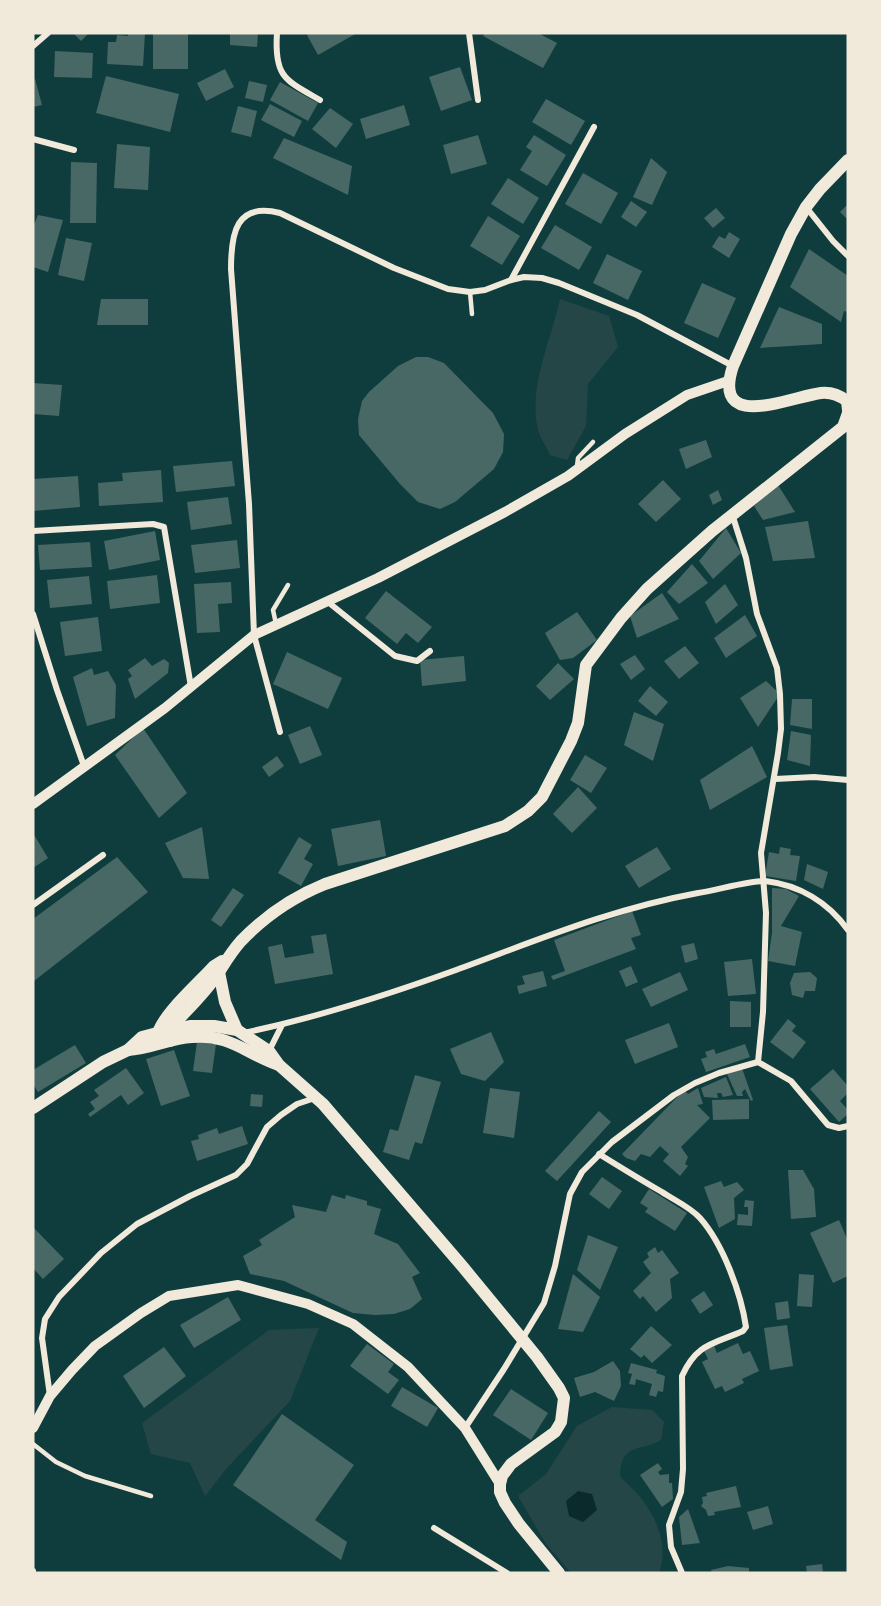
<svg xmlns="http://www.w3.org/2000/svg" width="881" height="1606" font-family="Lato,sans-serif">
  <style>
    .green { fill: #244646 }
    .water { fill: #0a2a2b }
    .building { fill: #486865 }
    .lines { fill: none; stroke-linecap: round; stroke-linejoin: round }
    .service { stroke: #f1e9da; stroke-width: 4.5 }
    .minor { stroke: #f1e9da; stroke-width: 6 }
    .tertiary { stroke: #f1e9da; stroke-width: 10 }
    .secondary { stroke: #f1e9da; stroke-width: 12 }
  </style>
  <rect width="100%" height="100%" fill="#0f3d3e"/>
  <g class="green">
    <path d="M560 299 609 316 618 347 588 384 586 426 567 460 550 455C547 447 540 438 538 430 528 386 551 341 560 299Z"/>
    <path d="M319 1328 290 1401 227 1468 205 1496 190 1463 151 1454 142 1423 269 1330Z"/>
    <path d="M612 1407 652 1410 664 1422 661 1440C644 1451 620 1442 620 1476 624 1481 629 1485 633 1489 654 1511 670 1543 659 1573H571L546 1544 518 1496 546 1474 577 1426Z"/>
  </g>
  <path class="water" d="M578 1491 592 1494 597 1510 583 1522 569 1516 566 1501Z"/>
  <g class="building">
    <path d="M73 33H89L81 41Z"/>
    <path d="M128 33H145L143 66 107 64 108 42H116L117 35 128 36Z"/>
    <path d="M230 33H258L257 47 230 45Z"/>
    <path d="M310 33H357L318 55 307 35Z"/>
    <path d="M485 33H538L557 43 543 68 483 36Z"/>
    <rect x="153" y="34" width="35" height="35"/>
    <path d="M55 51 93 53 92 78 54 77Z"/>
    <path d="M460 67 472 100 441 111 429 77Z"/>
    <path d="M225 69 234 87 206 101 197 83Z"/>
    <path d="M106 76 179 94 170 132 96 113Z"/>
    <path d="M35 79 42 105 33 107V80Z"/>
    <path d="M249 81 267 85 263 102 245 98Z"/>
    <path d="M280 82 318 103 308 121 270 100Z"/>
    <path d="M546 99 585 121 571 145 532 122Z"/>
    <path d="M270 104 302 121 294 137 261 120Z"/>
    <path d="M404 105 410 125 366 139 360 119Z"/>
    <path d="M238 106 257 111 251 137 231 132Z"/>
    <path d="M330 108 353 124 336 148 312 129Z"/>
    <path d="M478 135 487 164 451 174 443 145Z"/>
    <path d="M534 135 566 155 547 186 520 170 532 151 526 147Z"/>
    <path d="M284 138 352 166 348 195 273 158Z"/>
    <path d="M117 144 150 147 148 190 114 188Z"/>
    <path d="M651 158 667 172 652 205 633 197Z"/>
    <path d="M71 162 97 163 96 223H70Z"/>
    <path d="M583 173 618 193 601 224 565 204Z"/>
    <path d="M508 178 539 198 523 224 491 204Z"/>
    <path d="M631 201 647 212 636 227 621 217Z"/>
    <path d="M848 204V220L840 212Z"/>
    <path d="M716 208 725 218 713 228 704 218Z"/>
    <path d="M38 215 63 220 48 272 33 267V227Z"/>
    <path d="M488 216 520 236 502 265 470 246Z"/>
    <path d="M555 225 592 247 579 270 541 248Z"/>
    <path d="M729 232 740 239 729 258 712 247 719 236 725 239Z"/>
    <path d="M66 238 92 243 84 281 58 275Z"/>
    <path d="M809 249 848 276V312L844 311 841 322 790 287Z"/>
    <path d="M607 254 642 271 628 300 593 283Z"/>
    <path d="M702 283 736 298 718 338 684 323Z"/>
    <path d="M101 299H148V325H97Z"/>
    <path d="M779 307 822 324V344L760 348Z"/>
    <path d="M416 357H428L444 363 493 413 504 434 503 452 494 469 455 502 440 509 418 502 400 484 359 435 358 419 362 401 369 392 398 366Z"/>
    <path d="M33 383 62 385 59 416 33 414Z"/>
    <path d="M706 440 712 457 686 469 679 449Z"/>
    <path d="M232 461 235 486 176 492 173 466Z"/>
    <path d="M161 470 163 502 99 506 98 483 123 481 122 473Z"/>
    <path d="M78 476 80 507 33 511V479Z"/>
    <path d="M663 480 681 499 656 522 638 504Z"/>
    <path d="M778 485 795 512 763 520 754 506Z"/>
    <path d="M718 490 722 500 713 505 709 495Z"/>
    <path d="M228 497 232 524 191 530 187 502Z"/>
    <path d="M808 521 815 558 773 561 765 527Z"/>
    <path d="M726 528 741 553 713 579 699 561Z"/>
    <path d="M155 531 160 560 109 570 104 541Z"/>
    <path d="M237 540 240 568 195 573 191 545Z"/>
    <path d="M90 542 92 567 40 570 38 545Z"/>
    <path d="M692 564 708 583 679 604 667 592Z"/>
    <path d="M157 575 160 603 110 609 107 581Z"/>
    <path d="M89 576 92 604 50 608 47 580Z"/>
    <path d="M231 582 232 603 218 604 220 632 197 633 194 584Z"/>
    <path d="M725 584 738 605 716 624 705 602Z"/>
    <path d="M386 591 432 627 418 643 406 633 397 644 365 618Z"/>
    <path d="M662 593 679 619 637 638 630 616Z"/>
    <path d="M577 612 597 640 573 658 560 660 545 633Z"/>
    <path d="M745 615 757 636 726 658 714 638Z"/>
    <path d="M98 617 102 651 65 656 60 622Z"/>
    <path d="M685 646 699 663 679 679 664 661Z"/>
    <path d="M287 652 342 678 328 709 273 684Z"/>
    <path d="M635 655 645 669 631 680 620 664Z"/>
    <path d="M464 656 466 681 422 686 420 660Z"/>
    <path d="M145 658 152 666 164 659 169 663 168 673 135 699 128 679 132 676 128 670Z"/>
    <path d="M558 663 574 679 550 700 536 686Z"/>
    <path d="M92 668 94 675 108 671 116 685 115 718 87 726 73 677Z"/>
    <path d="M766 681 780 694 758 727 740 698Z"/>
    <path d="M650 686 668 702 656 716 638 701Z"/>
    <path d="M792 699H812V729L790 725Z"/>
    <path d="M634 712 664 724 653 761 624 745Z"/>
    <path d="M310 726 322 755 300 764 288 735Z"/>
    <path d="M143 728 187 793 159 818 115 755Z"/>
    <path d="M791 731 811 735 810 766 787 760Z"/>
    <path d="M752 746 767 777 710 810 700 780Z"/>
    <path d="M585 755 607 768 591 793 570 780Z"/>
    <path d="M277 756 284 766 269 777 262 767Z"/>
    <path d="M578 787 597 808 572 833 553 814Z"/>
    <path d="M380 820 386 856 338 866 331 829Z"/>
    <path d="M202 827 209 879 183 878 165 843Z"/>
    <path d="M33 833 48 858 33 868Z"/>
    <path d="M299 837 312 845 304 859 313 864 301 886 278 873Z"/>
    <path d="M657 847 671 869 639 888 625 866Z"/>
    <path d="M780 847 791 849 790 855 800 856 796 881 765 876 769 852 779 854Z"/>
    <path d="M117 857 148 892 34 981 33 919Z"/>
    <path d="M807 864 828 872 823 889 804 880Z"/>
    <path d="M233 888 244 895 221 927 211 920Z"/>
    <path d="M772 888 786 889 799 896 781 926 802 932 795 966 768 961 772 933Z"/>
    <path d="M632 911 641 935 631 938 636 949 553 980 551 976 565 971 554 940Z"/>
    <path d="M326 934 333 974 275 984 268 947 282 944 285 958 314 953 311 936Z"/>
    <path d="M694 943 698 959 685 963 681 946Z"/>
    <path d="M752 959 756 994 728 996 724 962Z"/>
    <path d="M631 966 638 982 626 987 619 971Z"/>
    <path d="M543 971 547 986 519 994 517 986 525 984 522 976Z"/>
    <path d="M680 972 688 990 651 1007 642 989Z"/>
    <path d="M810 972 817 978 815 991H805L803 998 792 995 790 983 794 973Z"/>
    <path d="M730 1001 751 1002V1027H730Z"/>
    <path d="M788 1019 796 1026 792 1031 806 1042 793 1059 770 1042Z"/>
    <path d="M669 1023 678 1047 635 1064 625 1040Z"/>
    <path d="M491 1032 504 1062 485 1081 461 1074 450 1049Z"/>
    <path d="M197 1042 216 1044 212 1073 193 1071Z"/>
    <path d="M745 1044 750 1057 706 1072 701 1059 707 1057 705 1052 714 1049 716 1054Z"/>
    <path d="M75 1045 86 1063 38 1092 33 1084V1070Z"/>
    <path d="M174 1050 190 1096 161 1106 146 1059Z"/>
    <path d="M126 1068 144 1093 128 1105 121 1095 90 1117 88 1114 95 1109 90 1102 99 1096 94 1090Z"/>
    <path d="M742 1068 753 1100 751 1101 745 1089 742 1092 743 1096H737L727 1074Z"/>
    <path d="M833 1069 848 1086V1093L840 1101 848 1110V1114L839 1122 810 1089Z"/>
    <path d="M415 1075 441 1082 422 1144 415 1142 409 1160 383 1152 390 1129 398 1131Z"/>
    <path d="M726 1077 733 1095 723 1097 721 1093H717L718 1098 704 1097 701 1088Z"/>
    <path d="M490 1088 520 1092 514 1138 483 1133Z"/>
    <path d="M698 1088 703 1104 697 1105 710 1118 681 1147 688 1157 685 1164 688 1166 680 1176 663 1161 669 1154 660 1146 650 1157 641 1154 635 1161 626 1158 622 1154 684 1090 688 1094Z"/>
    <path d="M251 1094 263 1095 262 1107 250 1106Z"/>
    <path d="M749 1099V1119L713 1120 712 1100Z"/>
    <path d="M599 1111 611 1122 557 1181 545 1171Z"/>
    <path d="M242 1126 248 1144 197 1161 191 1141 199 1139 198 1135 217 1128 219 1134Z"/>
    <path d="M788 1170H803L814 1189 816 1217 791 1219Z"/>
    <path d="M602 1177 622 1191 609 1209 589 1194Z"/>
    <path d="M721 1181 724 1187 737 1182 744 1190 734 1198 735 1219 719 1228 704 1187Z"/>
    <path d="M649 1189 687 1213 675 1231 645 1212 648 1208 640 1203Z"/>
    <path d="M332 1195 345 1199 346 1195 367 1201V1205L381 1209 374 1234 398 1244 420 1273 412 1277 422 1299 410 1309 394 1314 375 1315 353 1313 284 1281 250 1274 243 1256 262 1245 259 1240 295 1217 292 1205 326 1212Z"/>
    <path d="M745 1200 754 1201 752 1226 737 1225 738 1214 748 1215V1207H744Z"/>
    <path d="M839 1220 848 1241V1276L833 1283 810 1233Z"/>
    <path d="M33 1227 64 1259 43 1279 33 1268Z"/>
    <path d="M588 1235 618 1247 600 1290 577 1270Z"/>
    <path d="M655 1247 658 1253 662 1250 679 1273 670 1279 672 1298 656 1312 643 1296 640 1299 633 1291 651 1273 643 1262 649 1257 647 1253Z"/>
    <path d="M573 1274 600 1297 583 1332 558 1329Z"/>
    <path d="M799 1274 814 1275 812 1307 797 1306Z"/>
    <path d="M704 1291 713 1305 700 1314 691 1300Z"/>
    <path d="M228 1297 241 1320 194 1348 180 1325Z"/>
    <path d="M788 1301 790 1318 777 1320 775 1303Z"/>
    <path d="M787 1325 793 1366 770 1370 764 1328Z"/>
    <path d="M651 1326 672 1345 652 1363 644 1355 641 1358 630 1349Z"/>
    <path d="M738 1343 743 1354 750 1351 759 1371 742 1379 744 1383 725 1392 722 1386 715 1389 702 1362 708 1359 704 1351 714 1346 717 1353Z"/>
    <path d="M367 1344 394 1364 388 1372 399 1380 388 1394 350 1366Z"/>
    <path d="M164 1347 186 1376 144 1408 123 1376Z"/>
    <path d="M613 1361 620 1371 621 1386 614 1401 595 1392 580 1397 574 1378 594 1372Z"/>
    <path d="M631 1363 657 1370 656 1373 665 1376 663 1392 658 1391 656 1397 649 1395 652 1384 636 1379 635 1385 629 1384 632 1374 628 1373Z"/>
    <path d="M402 1387 438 1408 427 1427 391 1406Z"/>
    <path d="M511 1389 548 1413 531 1440 493 1415Z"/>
    <path d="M282 1414 354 1465 315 1520 347 1542 341 1560 233 1485Z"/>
    <path d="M658 1463 662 1469 658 1472 660 1475 669 1474V1483H672L673 1499 662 1507 640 1475Z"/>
    <path d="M736 1486 741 1507 714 1512 715 1515 708 1516 706 1510 701 1506 703 1503 702 1497 707 1496 706 1493Z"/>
    <path d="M768 1506 773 1524 753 1530 747 1512Z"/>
    <path d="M688 1509 700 1543 682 1545 679 1517Z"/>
    <path d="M822 1564 823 1573H807L806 1566Z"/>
    <path d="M728 1566 749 1568V1573H712L711 1570Z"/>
  </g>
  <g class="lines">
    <g class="service">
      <path d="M470 292 472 314"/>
      <path d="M577 466 578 458 593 442"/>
      <path d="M276 624 273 610 288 585"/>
      <path d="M33 1444 56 1462 85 1476 151 1496"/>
    </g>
    <g class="minor">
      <path d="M277 33C274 77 285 80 320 100"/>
      <path d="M469 33 478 100"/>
      <path d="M33 46 48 33"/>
      <path d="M33 139 74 150"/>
      <path d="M806 207 833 241 848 256"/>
      <path d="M511 280 594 127"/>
      <path d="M33 531 153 524 164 527 191 687"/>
      <path d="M328 602 395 656 417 661 430 651"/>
      <path d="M33 614 57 690 84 766"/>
      <path d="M280 732 254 635 249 504 231 269C231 233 236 202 280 213L394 268 448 289 470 292 485 290 511 280 524 277 542 278 559 283 637 315 733 366"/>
      <path d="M775 779 814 777 848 780"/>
      <path d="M33 905 103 855"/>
      <path d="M243 1033C316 1018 387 995 456 970 538 940 611 909 698 893 714 891 751 880 765 881 799 885 828 902 848 930"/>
      <path d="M269 1051 282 1025"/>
      <path d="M758 1062 791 1081 828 1125 839 1128 848 1126"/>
      <path d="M599 1154C620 1167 641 1180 662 1192 674 1200 690 1207 700 1218 723 1244 741 1293 746 1327L743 1331C714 1344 697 1343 682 1376L683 1469 681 1492 669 1525 671 1547 682 1573"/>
      <path d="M50 1396 42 1338 45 1319 59 1297 101 1253 137 1224 190 1196 236 1175 247 1164 267 1127 281 1115 297 1104 315 1098"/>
      <path d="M465 1428 504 1369 544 1303 555 1266 570 1194 582 1172 612 1142 674 1095 695 1083 719 1073 758 1062 763 1012 766 913 761 853 778 753 781 729 780 694 777 668 757 614 746 558 732 514"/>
      <path d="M434 1528 507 1573"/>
      <path d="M33 1571V1573"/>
    </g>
    <g class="tertiary">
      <path d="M33 804 165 708 254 635 378 578 505 512 568 476 625 434 687 395 728 381"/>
      <path d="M33 1428 50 1396 72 1370 95 1346 141 1313 169 1296 238 1285 308 1304 353 1324 408 1367 465 1428 500 1484"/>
    </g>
    <g class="secondary">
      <path d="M848 160 820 189 806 207 791 234 733 366C711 433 790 397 821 393 831 392 839 395 847 401L848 410"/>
      <path d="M219 972 225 1002 237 1030"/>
      <path d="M157 1037C160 1016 199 983 214 966L222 961"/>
      <path d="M170 1041V1030L174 1024C189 1008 207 991 219 972 226 961 232 951 241 941 264 917 293 897 325 884L505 826 528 811 542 797 571 741 578 723 586 665 621 618 647 589 712 531 843 427 848 413"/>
      <path d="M128 1050C150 1049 170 1038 192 1037 231 1034 246 1054 279 1065"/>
      <path d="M33 1108 103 1062 128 1050 142 1037 157 1033 191 1026H214L237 1030 269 1051 279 1065 323 1104 463 1267 537 1357 559 1388 564 1398 561 1422 555 1432 511 1464 502 1476 500 1484V1492L505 1503 519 1524 559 1573"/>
    </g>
  </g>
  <rect width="881" height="1606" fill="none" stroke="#f1e9da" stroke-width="69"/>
</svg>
